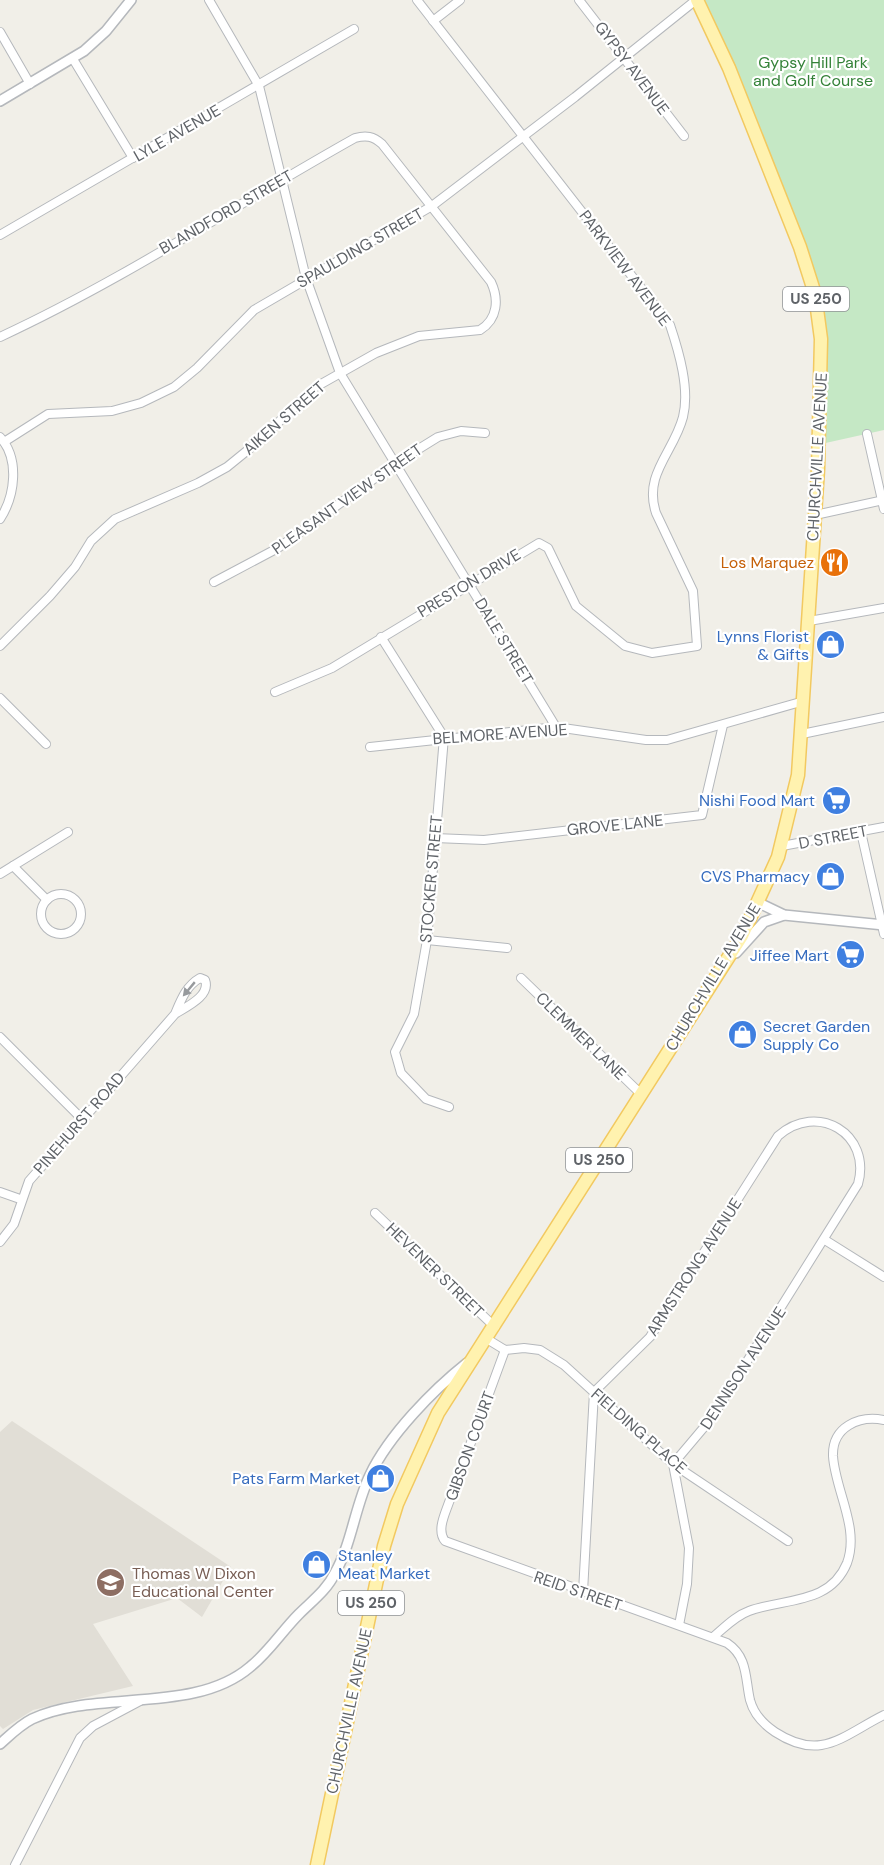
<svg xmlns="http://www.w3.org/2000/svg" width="884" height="1865" font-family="'DM Sans',sans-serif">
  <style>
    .education { fill: #e1ded6 }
    .green { fill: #c5e8c5 }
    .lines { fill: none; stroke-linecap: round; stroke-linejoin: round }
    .minor-casing { stroke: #b5b8bc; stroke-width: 10 }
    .tertiary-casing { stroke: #b5b8bc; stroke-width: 12 }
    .primary-casing { stroke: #f2c960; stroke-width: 15 }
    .minor { stroke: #fff; stroke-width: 8 }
    .tertiary { stroke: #fff; stroke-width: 9 }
    .primary { stroke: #fff2af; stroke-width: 12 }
    .oneway { fill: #979a9d }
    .labels { text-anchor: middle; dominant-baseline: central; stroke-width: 4.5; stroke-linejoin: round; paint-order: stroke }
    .shield { fill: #fff; stroke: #8f9295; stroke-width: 1.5 }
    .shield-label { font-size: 15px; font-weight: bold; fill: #5f6368 }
    .park-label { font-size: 16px; fill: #348238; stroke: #fff }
    .street-label { font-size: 16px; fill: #5f6368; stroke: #fff }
    .food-label { font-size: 16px; fill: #c56008; stroke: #fff; text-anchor: end }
    .shop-label { font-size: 16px; fill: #366cbe; stroke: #fff; text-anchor: end }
    .education-label { font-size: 16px; fill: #785e54; stroke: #fff; text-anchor: start }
  </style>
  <rect width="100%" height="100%" fill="#f1efe8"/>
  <path class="education" d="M12 1421 231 1567 202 1617 177 1598 93 1624 133 1686 33 1710 3 1729 0 1726V1432Z"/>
  <path class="green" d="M704 0H884V430L821 444 825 373 804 248 731 58Z"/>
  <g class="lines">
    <defs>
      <g id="minor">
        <path d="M209 0 259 86 306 278 340 373 556 727"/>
        <path d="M579 0 684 136"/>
        <path d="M433 21 460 0"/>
        <path d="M0 32 30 84"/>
        <path d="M73 59 133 158"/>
        <path d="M0 235 354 29"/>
        <path d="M0 337C123 280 237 204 355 138 366 135 373 136 382 144L491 282C499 299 498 319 480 330L419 336 376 353 314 388 259 441 227 467 198 483 115 519 91 541 75 567 50 596 0 646"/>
        <path d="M867 434 884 509"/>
        <path d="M0 437C20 459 15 496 0 519"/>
        <path d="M4 442 48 414 112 411 141 403 174 387 197 368 254 310 432 206 575 97 696 0"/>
        <path d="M815 515 884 500"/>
        <path d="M214 582 278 548 396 463 438 437 461 431 485 433"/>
        <path d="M809 621 884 608"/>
        <path d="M381 637 444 737 427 940 414 1014 395 1052 401 1073 426 1099 449 1107"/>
        <path d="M275 692 332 668 539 543 548 548 576 606 625 646 652 653 697 646 693 591 656 513C643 474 674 452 683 417 690 389 679 352 670 325L417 0"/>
        <path d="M0 698 46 744"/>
        <path d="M802 734 884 717"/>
        <path d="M370 747 556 727 646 740H667L804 701"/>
        <path d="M861 832 884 934"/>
        <path d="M435 838 484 840 702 815 723 725"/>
        <path d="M782 846 884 827"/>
        <path d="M13 866 47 900"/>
        <path d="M0 874 68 832"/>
        <circle cx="61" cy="914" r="20"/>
        <path d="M427 940 507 948"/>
        <path d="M521 978 641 1094"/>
        <path d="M0 1037 82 1119"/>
        <path d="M0 1192 20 1199"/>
        <path d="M375 1213 495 1327"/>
        <path d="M825 1240 884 1277"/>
        <path d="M0 1242 14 1224 29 1181 175 1014C181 1000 186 986 200 978L205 980C211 996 186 1007 175 1014"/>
        <path d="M487 1339 505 1350 524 1348 540 1350 564 1365 673 1464 788 1541"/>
        <path d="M505 1350 448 1505C444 1516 437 1531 445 1541L727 1643C748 1657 745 1678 750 1700 754 1715 763 1724 775 1732 821 1762 842 1736 884 1715"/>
        <path d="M583 1592 594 1392 650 1337 778 1136C817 1101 872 1134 858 1184L711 1419 673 1464 689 1548 687 1584 679 1625"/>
        <path d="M713 1637C724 1628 735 1616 749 1611 784 1598 830 1605 847 1563 860 1528 835 1490 833 1456 832 1427 859 1415 884 1420"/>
        <path d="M15 1865 80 1738 93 1726 140 1701"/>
      </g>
      <g id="tertiary">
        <path d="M0 101 84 51 106 31 131 0"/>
        <path d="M759 903 784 915 884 925"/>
        <path d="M736 953 764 922 784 915"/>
        <path d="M0 1744C10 1735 20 1725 32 1719 95 1689 194 1715 250 1667 269 1652 282 1631 299 1614 312 1601 327 1590 335 1573 352 1543 355 1506 370 1475 389 1435 433 1390 467 1363"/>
      </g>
      <path id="primary" d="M317 1865 384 1546 397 1504 438 1413 742 936 778 857 798 775 818 469 821 339 815 294 800 247 729 68 697 0"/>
    </defs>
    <use href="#minor" class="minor-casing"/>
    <use href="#tertiary" class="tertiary-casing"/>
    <use href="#primary" class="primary-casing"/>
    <use href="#minor" class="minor"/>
    <use href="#tertiary" class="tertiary"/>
    <use href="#primary" class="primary"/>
  </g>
  <defs><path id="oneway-solid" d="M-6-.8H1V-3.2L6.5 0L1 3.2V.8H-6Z" transform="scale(1.5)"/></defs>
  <use class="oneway" href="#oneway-solid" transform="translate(189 989) rotate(130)"/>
  <defs>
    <symbol id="restaurant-disc" viewBox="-11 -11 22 22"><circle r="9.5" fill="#e8710a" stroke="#fff"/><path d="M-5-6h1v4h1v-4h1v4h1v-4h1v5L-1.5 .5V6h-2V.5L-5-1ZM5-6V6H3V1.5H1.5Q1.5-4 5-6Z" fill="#fff"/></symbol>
    <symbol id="shop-disc" viewBox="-11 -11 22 22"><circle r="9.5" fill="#3f7fe0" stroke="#fff"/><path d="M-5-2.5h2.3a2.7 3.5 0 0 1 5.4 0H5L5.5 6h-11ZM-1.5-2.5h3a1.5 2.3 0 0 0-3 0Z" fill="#fff"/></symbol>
    <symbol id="supermarket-disc" viewBox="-11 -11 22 22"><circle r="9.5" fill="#3f7fe0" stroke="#fff"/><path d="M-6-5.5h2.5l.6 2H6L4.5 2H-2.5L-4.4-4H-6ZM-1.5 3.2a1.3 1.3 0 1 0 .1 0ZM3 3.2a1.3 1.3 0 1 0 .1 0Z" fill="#fff"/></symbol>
    <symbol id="school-disc" viewBox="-11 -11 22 22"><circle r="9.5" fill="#8d6e63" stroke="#fff"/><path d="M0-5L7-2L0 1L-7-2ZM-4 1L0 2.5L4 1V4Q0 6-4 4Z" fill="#fff"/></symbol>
  </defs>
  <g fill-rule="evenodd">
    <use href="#restaurant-disc" x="818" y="546" width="33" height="33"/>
    <use href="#shop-disc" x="814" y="628" width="33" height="33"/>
    <use href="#supermarket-disc" x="820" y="784" width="33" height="33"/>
    <use href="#shop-disc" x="814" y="860" width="33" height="33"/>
    <use href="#supermarket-disc" x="834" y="938" width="33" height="33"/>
    <use href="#shop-disc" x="726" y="1018" width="33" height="33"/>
    <use href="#shop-disc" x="364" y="1462" width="33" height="33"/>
    <use href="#shop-disc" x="300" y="1548" width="33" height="33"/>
    <use href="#school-disc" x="94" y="1566" width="33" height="33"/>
  </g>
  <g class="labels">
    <g class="shield">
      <rect x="783" y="287" width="66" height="24" rx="4.5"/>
      <rect x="566" y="1148" width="66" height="24" rx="4.5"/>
      <rect x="338" y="1591" width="66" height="24" rx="4.5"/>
    </g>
    <g class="shield-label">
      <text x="816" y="299">US 250</text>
      <text x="599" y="1160">US 250</text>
      <text x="371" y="1603">US 250</text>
    </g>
    <g class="park-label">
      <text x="813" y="62">Gypsy Hill Park<tspan x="813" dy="18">and Golf Course</tspan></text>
    </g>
    <g class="street-label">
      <text transform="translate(632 68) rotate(53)">GYPSY AVENUE</text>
      <text transform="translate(177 133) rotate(-30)">LYLE AVENUE</text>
      <text transform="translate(226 212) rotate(-30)">BLANDFORD STREET</text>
      <text transform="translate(360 248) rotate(-30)">SPAULDING STREET</text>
      <text transform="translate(625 268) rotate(53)">PARKVIEW AVENUE</text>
      <text transform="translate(284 418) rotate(-41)">AIKEN STREET</text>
      <text transform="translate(817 457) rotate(-87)">CHURCHVILLE AVENUE</text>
      <text transform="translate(347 499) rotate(-35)">PLEASANT VIEW STREET</text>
      <text transform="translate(469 583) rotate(-31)">PRESTON DRIVE</text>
      <text transform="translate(504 641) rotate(59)">DALE STREET</text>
      <text transform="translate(500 734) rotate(-4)">BELMORE AVENUE</text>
      <text transform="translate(615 825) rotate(-6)">GROVE LANE</text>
      <text transform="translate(833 837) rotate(-11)">D STREET</text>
      <text transform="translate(431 879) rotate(-85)">STOCKER STREET</text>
      <text transform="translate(713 977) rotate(-59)">CHURCHVILLE AVENUE</text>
      <text transform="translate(581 1036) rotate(44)">CLEMMER LANE</text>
      <text transform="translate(79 1123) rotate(-49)">PINEHURST ROAD</text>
      <text transform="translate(694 1267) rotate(-57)">ARMSTRONG AVENUE</text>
      <text transform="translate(435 1270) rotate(44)">HEVENER STREET</text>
      <text transform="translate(743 1368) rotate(-57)">DENNISON AVENUE</text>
      <text transform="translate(639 1431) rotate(41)">FIELDING PLACE</text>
      <text transform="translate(470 1446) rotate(-70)">GIBSON COURT</text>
      <text transform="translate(578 1591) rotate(19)">REID STREET</text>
      <text transform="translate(349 1711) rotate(-78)">CHURCHVILLE AVENUE</text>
    </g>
    <g class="food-label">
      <text x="814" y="562">Los Marquez</text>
    </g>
    <g class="shop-label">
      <text x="809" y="636">Lynns Florist<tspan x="809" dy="18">&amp; Gifts</tspan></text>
      <text x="815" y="800">Nishi Food Mart</text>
      <text x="810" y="876">CVS Pharmacy</text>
      <text x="829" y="955">Jiffee Mart</text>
      <text x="763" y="1026" text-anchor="start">Secret Garden<tspan x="763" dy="18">Supply Co</tspan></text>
      <text x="360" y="1478">Pats Farm Market</text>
      <text x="338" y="1555" text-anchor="start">Stanley<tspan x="338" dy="18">Meat Market</tspan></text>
    </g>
    <g class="education-label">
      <text x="132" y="1573">Thomas W Dixon<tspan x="132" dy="18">Educational Center</tspan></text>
    </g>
  </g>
</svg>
